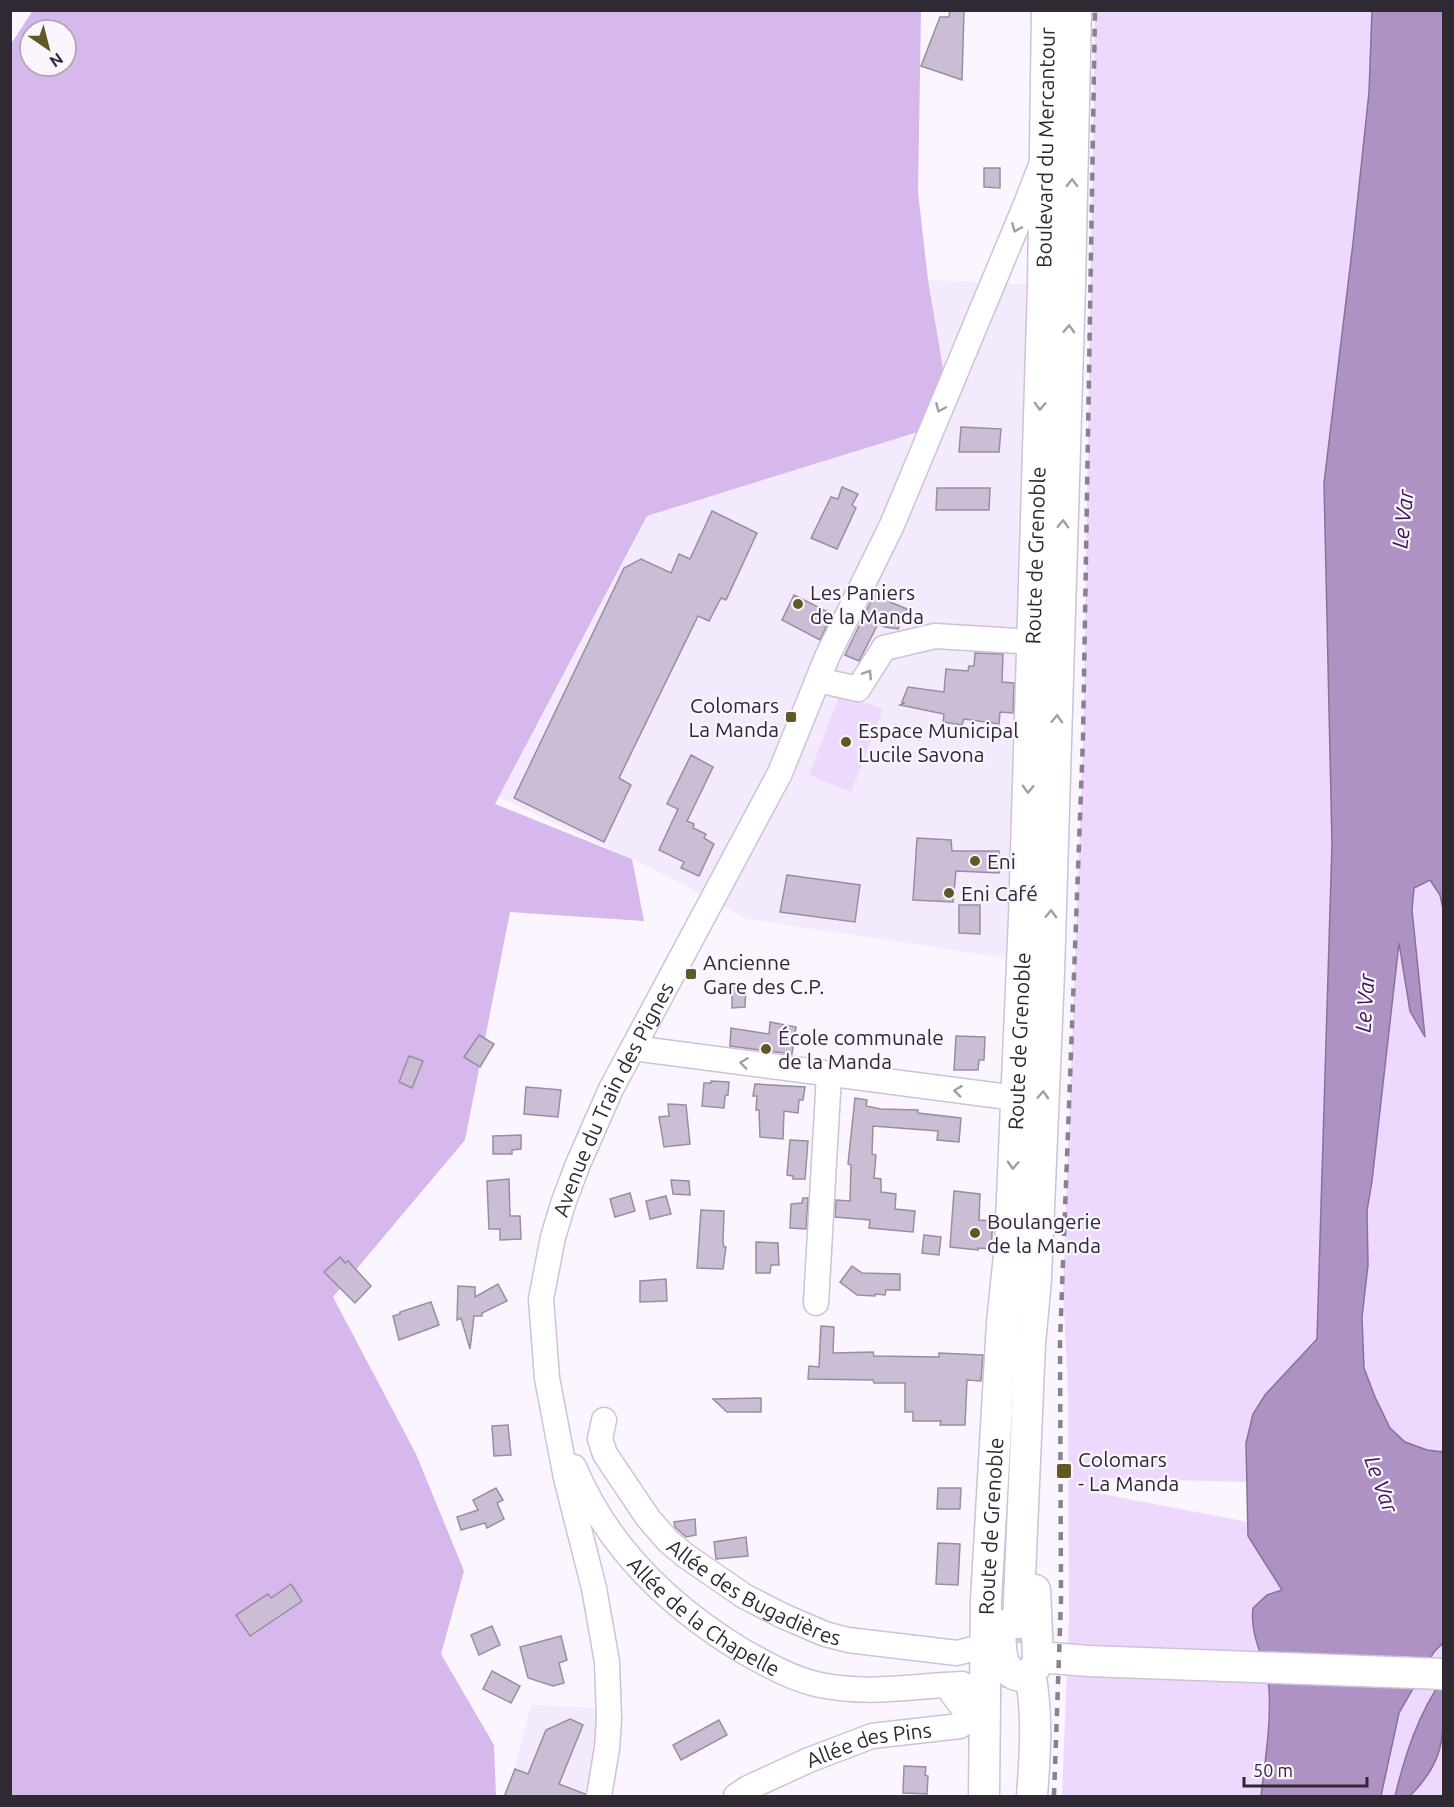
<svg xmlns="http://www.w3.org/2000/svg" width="1454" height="1807" font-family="Ubuntu,sans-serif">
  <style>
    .built { fill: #f4eafd }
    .green { fill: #edd9fd }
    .forest { fill: #d6b8ed; fill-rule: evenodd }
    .water { fill: #af92c4; stroke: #887298; stroke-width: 1.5 }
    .building { fill: #cabdd4; stroke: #998da3; stroke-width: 1.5 }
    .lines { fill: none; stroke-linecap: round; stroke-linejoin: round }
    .major-tunnel { stroke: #d1ccd5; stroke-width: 30; stroke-dasharray: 30 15; stroke-linecap: butt }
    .minor-casing { stroke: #cec1d8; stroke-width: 27 }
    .major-casing { stroke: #cec1d8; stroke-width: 33 }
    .minor { stroke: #fff; stroke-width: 24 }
    .major { stroke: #fff; stroke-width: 30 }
    .rail { stroke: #87828b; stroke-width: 4.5; stroke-dasharray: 8 8; stroke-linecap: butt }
    .oneway { stroke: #a19fa3 }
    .poi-dot { fill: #605825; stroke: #faf5fe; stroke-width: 2 }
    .labels { text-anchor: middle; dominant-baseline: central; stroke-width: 4.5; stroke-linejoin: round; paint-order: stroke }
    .street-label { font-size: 21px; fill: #2e2932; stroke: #faf5fe }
    .poi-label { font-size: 21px; fill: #2e2932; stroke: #faf5fe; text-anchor: start }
    .water-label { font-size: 22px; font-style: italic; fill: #3c1552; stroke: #faf5fe }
  </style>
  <rect width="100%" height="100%" fill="#faf5fe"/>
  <g class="built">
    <path d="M928 280 1031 284 1006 958 747 919 651 868 499 797 648 516 918 432 944 373Z"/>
    <path d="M531 1705 596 1708 599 1732 589 1796H507Z"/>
  </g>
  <g class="green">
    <path d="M1095 11H1372L1369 92 1353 243 1324 483 1332 844 1317 1339 1265 1395 1246 1443 1247 1482 1100 1478 1097 1493 1248 1522V1536L1283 1591 1267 1595 1251 1621 1269 1688 1266 1751 1261 1796H1062L1069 1619 1068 1389 1063 1290 1083 739Z"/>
    <path d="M840 694 883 709 851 792 809 775Z"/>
    <path d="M1430 880 1440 895 1444 909 1443 1452 1427 1450 1405 1442 1390 1428 1375 1397 1364 1368 1362 1317 1368 1265 1367 1211 1372 1181 1400 940 1410 1011 1424 1035 1412 910 1414 888Z"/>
    <path d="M1443 1643V1679L1432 1695 1412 1739 1395 1796H1381L1399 1713 1434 1652Z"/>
    <path d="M1443 1738V1796H1410C1426 1780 1438 1761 1443 1738Z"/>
  </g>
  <path class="forest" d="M33 10 921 11 918 192 928 280 944 374 918 432 647 516 495 804 632 859 644 921 510 912 465 1140 333 1297 416 1454 464 1571 441 1654 494 1745 496 1796H11V44ZM30 30H66V66H30Z"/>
  <g class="water">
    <path d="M1372 11H1443V909L1440 895 1430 880 1414 888 1412 910 1425 1037 1410 1011 1399 943 1372 1181 1367 1211 1368 1265 1362 1317 1364 1368 1375 1397 1390 1428 1405 1442 1427 1450 1443 1452 1444 1642 1434 1652 1399 1713 1381 1796H1261C1265 1762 1271 1724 1269 1689 1267 1661 1249 1637 1253 1608L1267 1595 1282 1590 1248 1536 1246 1443 1253 1414 1265 1395 1317 1339 1332 844 1324 483 1353 243 1369 92Z"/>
    <path d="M1443 1679C1443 1731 1449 1757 1410 1796H1395C1405 1755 1418 1714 1443 1679Z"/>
  </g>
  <g class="building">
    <path d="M950 10H964L962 80 921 66 940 17H949Z"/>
    <path d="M984 168H1000V188L984 187Z"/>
    <path d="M961 427 1001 429 999 452H959Z"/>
    <path d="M842 487 858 494 852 505 856 508 837 549 811 538 831 497 838 499Z"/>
    <path d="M937 488H990L989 510H936Z"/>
    <path d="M712 511 757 533 726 600 721 598 709 621 698 616 619 778 631 785 604 842 514 798 624 568 641 559 671 573 679 554 690 559Z"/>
    <path d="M877 589 892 597 890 602 907 609 898 629 885 627 878 624 859 661 845 655Z"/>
    <path d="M794 595 832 614 820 640 782 620Z"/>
    <path d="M975 653 1003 654 1002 682 1014 683 1013 713 1000 712 999 724 964 719 962 725 943 722 944 714 900 705 904 703 902 702 908 687 944 692 946 669 968 671 969 666H974Z"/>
    <path d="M691 755 713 767 687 821 694 824 693 828 706 834 704 838 714 844 699 876 681 868 684 862 659 850 678 809 667 804Z"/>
    <path d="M917 838 951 840 952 851H999V873L956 871 953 902 913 900Z"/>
    <path d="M787 875 860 885 855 922 780 912Z"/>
    <path d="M959 905H980V934L959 933Z"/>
    <path d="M732 982 746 985 745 1007 732 1008Z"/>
    <path d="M770 1022 796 1027 792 1054 730 1046 731 1028 769 1034Z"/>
    <path d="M479 1035 494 1044 480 1067 464 1057Z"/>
    <path d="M956 1036 985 1037 984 1060H979L978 1070H954Z"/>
    <path d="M409 1056 423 1061 412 1088 399 1082Z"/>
    <path d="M711 1081 729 1082 728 1095 725 1096 724 1108 702 1106 704 1083H711Z"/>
    <path d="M755 1084 805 1087 803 1100H799L798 1113 784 1111 783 1139 760 1137 759 1110H756L757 1096H753Z"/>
    <path d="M526 1087 561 1090 558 1117 524 1114Z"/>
    <path d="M855 1098 867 1100 866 1106 881 1109 918 1110V1113L961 1118 959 1142 937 1140 938 1131 873 1126 872 1154 876 1155 874 1178 881 1179V1192L896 1194 895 1209 915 1211 913 1232 869 1228 870 1220 835 1217 836 1200 850 1201 851 1165 848 1164Z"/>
    <path d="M668 1104 686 1105 690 1144 664 1147 659 1117 669 1116Z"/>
    <path d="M521 1135V1149L512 1150V1154H493V1136Z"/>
    <path d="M790 1140 808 1141 805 1179H793V1176L787 1175Z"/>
    <path d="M509 1179 510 1216H520L521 1239 500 1240V1229H489L487 1181Z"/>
    <path d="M671 1180 689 1181 690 1195 673 1194Z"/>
    <path d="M954 1191 980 1194 979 1220 993 1221 991 1249 978 1248V1250L950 1247Z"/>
    <path d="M630 1193 635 1211 615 1217 610 1199Z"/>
    <path d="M666 1196 671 1214 650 1219 646 1201Z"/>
    <path d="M803 1198H808L806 1229 790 1228 791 1204 802 1203Z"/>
    <path d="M701 1210 724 1211 723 1242 724 1247H726L723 1269 697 1268Z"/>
    <path d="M924 1235 941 1237 939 1255 922 1253Z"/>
    <path d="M756 1242 778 1243 779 1265H771L770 1273H756Z"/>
    <path d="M340 1257 345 1263 348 1261 371 1286 355 1303 324 1272Z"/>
    <path d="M852 1266 862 1273 900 1274V1290H886L885 1295 875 1294V1296L857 1295 840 1282Z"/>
    <path d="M666 1279 667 1301 640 1302V1281Z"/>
    <path d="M498 1284 507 1301 482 1313V1316H474L470 1349 461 1318 457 1320 458 1286 475 1287V1297Z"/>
    <path d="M431 1302 439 1325 399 1340 393 1316 400 1314V1312Z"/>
    <path d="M821 1326 834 1327 833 1353 873 1352 874 1356 939 1357V1353L983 1355 981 1381 967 1380 965 1425H940L941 1421H913V1412H905V1383H874L873 1380 808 1379 809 1366 819 1367Z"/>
    <path d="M761 1398V1412H727L713 1399Z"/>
    <path d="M508 1425 511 1455 494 1456 492 1426Z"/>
    <path d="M496 1488 503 1500 497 1503 504 1519 487 1528 485 1523 461 1530 457 1517 478 1510 473 1500Z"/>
    <path d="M938 1488H961L960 1509H937Z"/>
    <path d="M695 1519 696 1535 686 1537 675 1527 674 1522Z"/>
    <path d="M746 1537 748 1556 716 1559 714 1542Z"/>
    <path d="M938 1543 960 1544 958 1585 936 1584Z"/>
    <path d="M291 1584 302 1601 250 1636 236 1615 268 1594 271 1598Z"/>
    <path d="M492 1626 500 1645 479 1655 471 1635Z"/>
    <path d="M561 1636 567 1660 559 1663 564 1683 553 1686 528 1678 520 1647Z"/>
    <path d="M492 1671 520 1686 511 1703 483 1689Z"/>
    <path d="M570 1719 583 1725 559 1784 585 1794V1797H504L515 1769 528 1774 546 1730Z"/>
    <path d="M719 1720 727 1735 681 1760 673 1745Z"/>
    <path d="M904 1766 926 1767 925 1775 928 1776 927 1794 903 1793Z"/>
  </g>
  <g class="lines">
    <path class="major-tunnel" d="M1017 1688 1018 1623"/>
    <defs>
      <g id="minor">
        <path d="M818 680 858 689 884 648 935 636 1033 642"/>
        <path d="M633 1048 1016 1098"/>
        <path d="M816 1303 829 1075"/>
        <path id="s1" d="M604 1420 600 1439 605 1454 648 1518 668 1541 686 1556 744 1596 783 1616 825 1634 848 1640 957 1653 984 1646"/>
        <path id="s2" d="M574 1467C607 1546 669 1606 741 1650 766 1664 792 1679 820 1685 872 1695 911 1686 962 1684L972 1689 985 1705"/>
        <path id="s3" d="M599 1796 607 1748 609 1719 607 1662 594 1588 566 1478 547 1378 541 1299 553 1237 564 1201 578 1164 611 1089 780 773 827 657 892 525 1026 204 1041 165"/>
        <path id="s4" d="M736 1796 748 1788 809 1760 872 1736 960 1726 965 1722 966 1712 946 1685"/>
      </g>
      <g id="major">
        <path d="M1018 1623 1030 1344 1036 1279 1049 972 1070 284 1076 10"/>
        <path d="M1000 1625C1001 1643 998 1672 1020 1676 1032 1674 1037 1668 1038 1657L1035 1590"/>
        <path d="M1038 1657 1089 1661 1444 1674"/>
        <path d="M1030 1673C1038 1713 1035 1756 1032 1796"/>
        <path id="s5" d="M984 1796 986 1600 1002 1323 1010 1245 1024 917 1043 284 1047 10"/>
      </g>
    </defs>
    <use href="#minor" class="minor-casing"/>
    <use href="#major" class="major-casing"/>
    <use href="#minor" class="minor"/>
    <use href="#major" class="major"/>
    <path class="rail" d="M1054 1796 1061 1600 1060 1341 1083 739 1095 10"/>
  </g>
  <defs><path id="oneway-chevron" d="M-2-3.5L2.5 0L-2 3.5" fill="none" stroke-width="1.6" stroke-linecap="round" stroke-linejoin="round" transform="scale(1.5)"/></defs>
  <g class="oneway">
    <use href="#oneway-chevron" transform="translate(1072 183) rotate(-89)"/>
    <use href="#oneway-chevron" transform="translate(1016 228) rotate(113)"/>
    <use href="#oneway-chevron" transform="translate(1069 329) rotate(-88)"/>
    <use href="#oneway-chevron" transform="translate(1040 406) rotate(92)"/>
    <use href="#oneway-chevron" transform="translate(940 408) rotate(113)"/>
    <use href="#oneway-chevron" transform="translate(1063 524) rotate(-88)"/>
    <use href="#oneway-chevron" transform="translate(868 674) rotate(-57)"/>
    <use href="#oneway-chevron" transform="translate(1057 719) rotate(-88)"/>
    <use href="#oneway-chevron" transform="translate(1028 789) rotate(92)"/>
    <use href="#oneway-chevron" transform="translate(1051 914) rotate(-88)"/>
    <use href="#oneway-chevron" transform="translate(744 1063) rotate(-172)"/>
    <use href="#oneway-chevron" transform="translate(958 1091) rotate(-173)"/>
    <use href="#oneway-chevron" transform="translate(1043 1095) rotate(-87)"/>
    <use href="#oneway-chevron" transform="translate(1013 1165) rotate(93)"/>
  </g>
  <g class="poi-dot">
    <circle cx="798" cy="604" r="6"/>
    <rect x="785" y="711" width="12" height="12" rx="3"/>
    <circle cx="846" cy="742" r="6"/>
    <circle cx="975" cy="861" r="6"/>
    <circle cx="949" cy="893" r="6"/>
    <rect x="685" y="968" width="12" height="12" rx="3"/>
    <circle cx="766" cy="1049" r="6"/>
    <circle cx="975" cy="1233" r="6"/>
    <rect x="1056" y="1463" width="16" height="16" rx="3"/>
  </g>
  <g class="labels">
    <g class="street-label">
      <text stroke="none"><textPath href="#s5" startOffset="1650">Boulevard du Mercantour</textPath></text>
      <text stroke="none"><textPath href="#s5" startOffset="1242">Route de Grenoble</textPath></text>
      <text stroke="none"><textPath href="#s5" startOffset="756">Route de Grenoble</textPath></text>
      <text stroke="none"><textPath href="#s3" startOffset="718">Avenue du Train des Pignes</textPath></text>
      <text stroke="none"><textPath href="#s5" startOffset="270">Route de Grenoble</textPath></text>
      <text stroke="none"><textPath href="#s1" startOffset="244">Allée des Bugadières</textPath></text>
      <text stroke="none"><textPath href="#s2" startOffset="202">Allée de la Chapelle</textPath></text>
      <text stroke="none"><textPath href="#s4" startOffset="144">Allée des Pins</textPath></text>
    </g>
    <g class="poi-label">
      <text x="810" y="592">Les Paniers<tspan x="810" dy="24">de la Manda</tspan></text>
      <text x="779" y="705" text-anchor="end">Colomars<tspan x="779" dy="24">La Manda</tspan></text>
      <text x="858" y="730">Espace Municipal<tspan x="858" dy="24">Lucile Savona</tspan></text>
      <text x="987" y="861">Eni</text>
      <text x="961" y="893">Eni Café</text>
      <text x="703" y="962">Ancienne<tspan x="703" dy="24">Gare des C.P.</tspan></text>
      <text x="778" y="1037">École communale<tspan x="778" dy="24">de la Manda</tspan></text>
      <text x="987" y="1221">Boulangerie<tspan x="987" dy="24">de la Manda</tspan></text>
      <text x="1078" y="1459">Colomars<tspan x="1078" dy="24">- La Manda</tspan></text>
    </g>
    <g class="water-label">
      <text transform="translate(1402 519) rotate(-84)">Le Var</text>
      <text transform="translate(1364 1003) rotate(-86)">Le Var</text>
      <text transform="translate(1382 1484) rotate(70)">Le Var</text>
    </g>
  </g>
  <rect width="1454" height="1807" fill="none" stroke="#2e2932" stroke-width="24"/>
  <g transform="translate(48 48) rotate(145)"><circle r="28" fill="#faf5fe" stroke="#a8a3ac" stroke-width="1.5"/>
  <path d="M0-4.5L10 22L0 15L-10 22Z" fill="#605825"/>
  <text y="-9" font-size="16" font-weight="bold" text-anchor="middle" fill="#2e2932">N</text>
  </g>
  <path d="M1244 1777v9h123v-9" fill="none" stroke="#2e2932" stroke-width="3"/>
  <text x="1253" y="1777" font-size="18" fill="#2e2932" stroke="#faf5fe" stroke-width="4.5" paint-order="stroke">50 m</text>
</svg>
